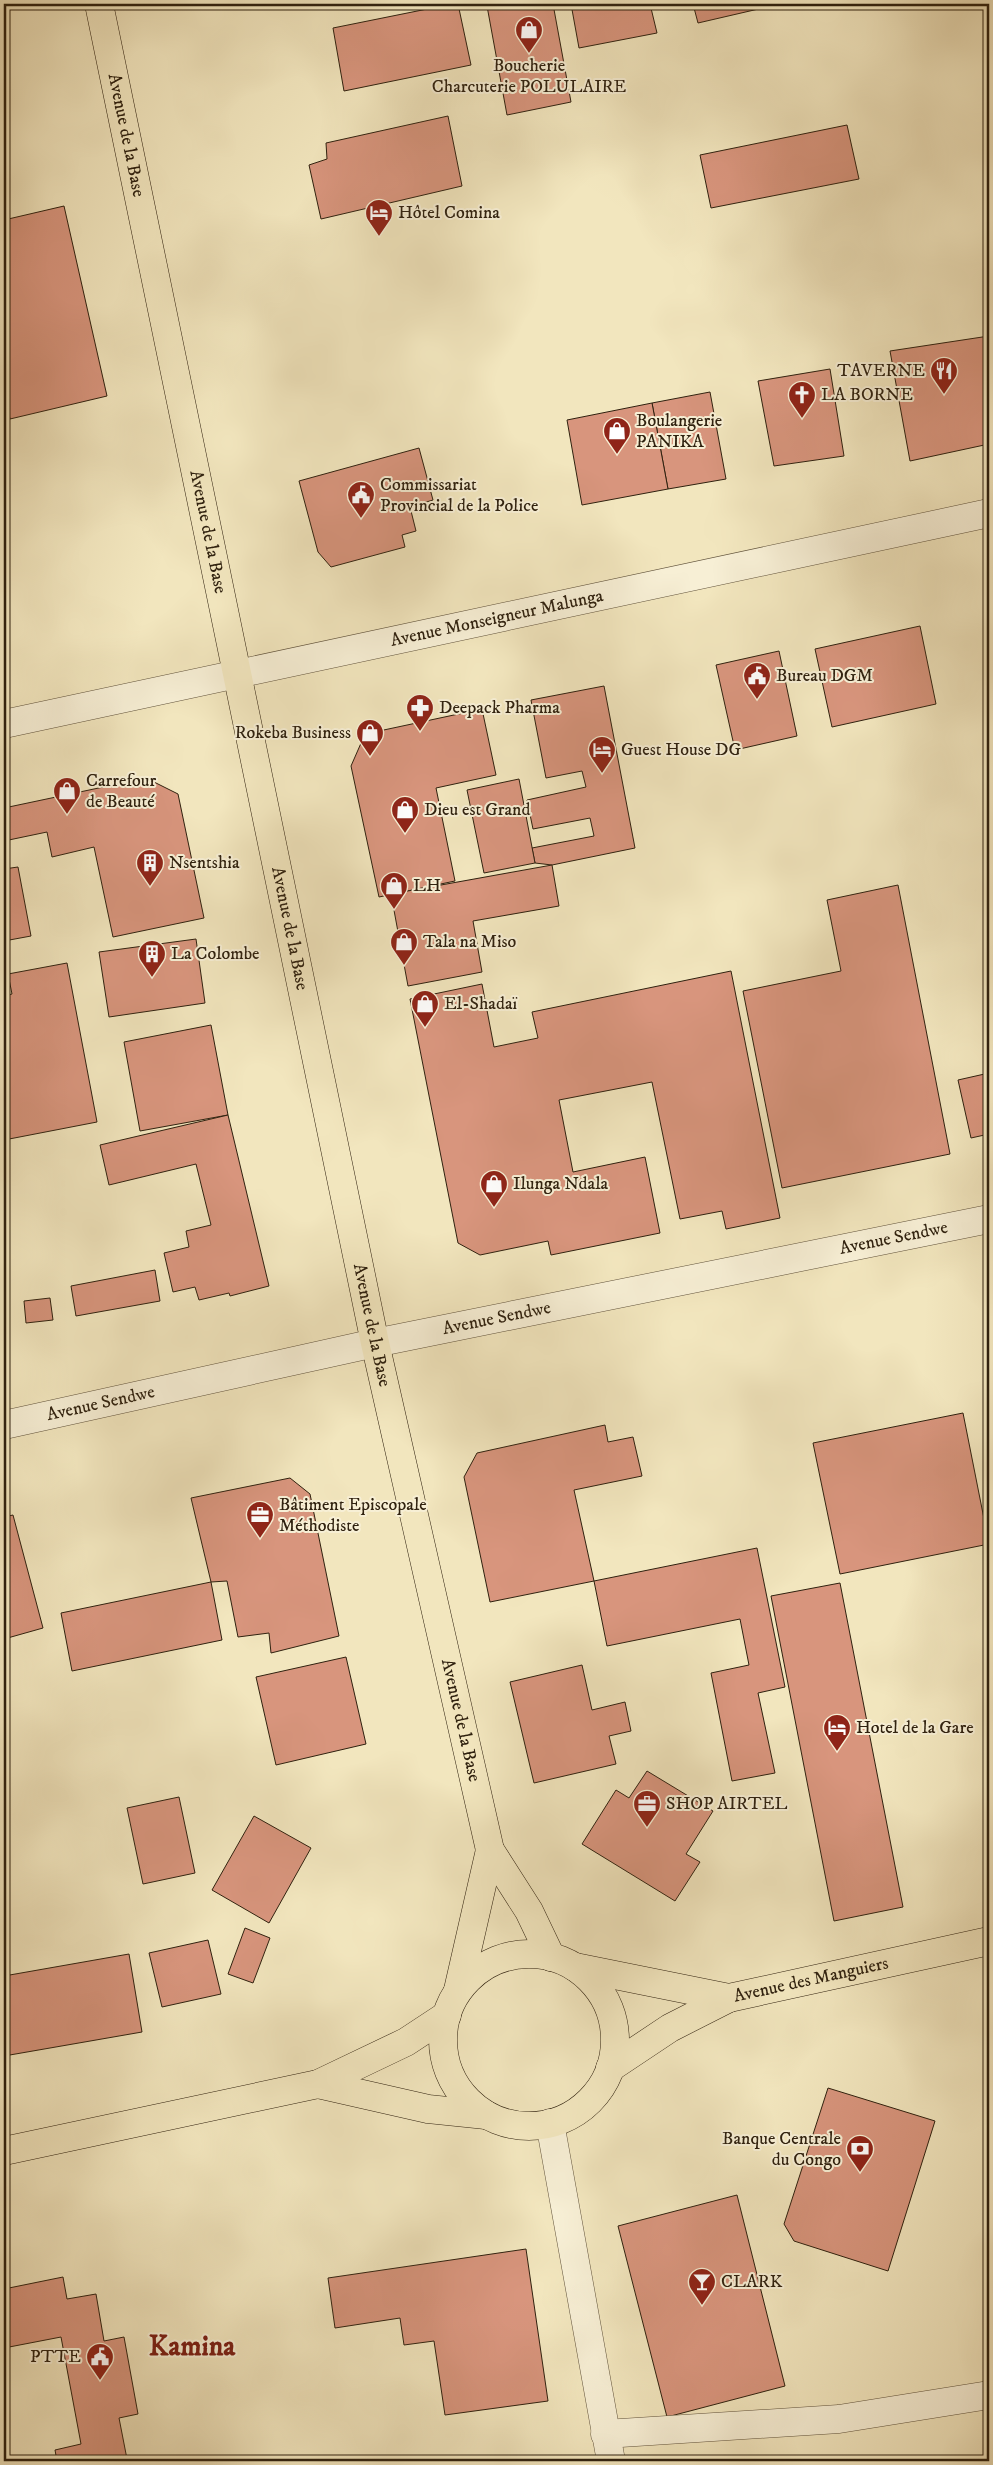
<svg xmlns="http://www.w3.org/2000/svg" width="993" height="2465" font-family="'IM FELL DW Pica',serif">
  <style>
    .building { fill: #d8957d; stroke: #2f210f }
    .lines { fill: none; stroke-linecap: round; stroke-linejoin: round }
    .minor-casing { stroke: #60523b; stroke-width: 29 }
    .major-casing { stroke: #2f210f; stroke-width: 29 }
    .highway-casing { stroke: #2f210f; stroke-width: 29 }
    .minor { stroke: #f7efd5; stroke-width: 28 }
    .major { stroke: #f2e6be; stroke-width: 28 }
    .highway { stroke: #f2e6be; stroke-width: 28 }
    .labels { text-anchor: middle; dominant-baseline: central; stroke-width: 4; stroke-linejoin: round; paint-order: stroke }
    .poi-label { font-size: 18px; fill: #2f210f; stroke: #f7efd5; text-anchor: start }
    .street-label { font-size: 18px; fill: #2f210f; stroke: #f7efd5 }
    .town-label { font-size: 28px; font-weight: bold; fill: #7a1f14; stroke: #f7efd5 }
  </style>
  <rect width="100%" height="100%" fill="#f2e6be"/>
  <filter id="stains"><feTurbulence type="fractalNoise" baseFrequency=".004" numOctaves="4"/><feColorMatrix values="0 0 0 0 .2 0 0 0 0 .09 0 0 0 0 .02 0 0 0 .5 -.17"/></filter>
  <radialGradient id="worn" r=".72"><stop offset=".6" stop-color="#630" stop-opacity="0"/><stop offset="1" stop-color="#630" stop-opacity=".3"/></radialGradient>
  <g class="building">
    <path d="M452 4H458L471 65 344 91 333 28Z"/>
    <path d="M499 4H553L571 102 507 115 487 6Z"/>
    <path d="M571 4H650L657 33 579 48Z"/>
    <path d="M693 4H780L698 23Z"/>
    <path d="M895 4H914L896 7Z"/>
    <path d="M448 116 462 186 321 219 309 165 327 159 326 143Z"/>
    <path d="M847 125 859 179 711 208 700 155Z"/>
    <path d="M64 206 107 396 10 419 4 390V220Z"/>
    <path d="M989 336V444L910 461 890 351Z"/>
    <path d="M830 369 844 456 774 466 758 381Z"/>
    <path d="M710 392 726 479 668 489 652 403Z"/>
    <path d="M652 403 668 489 582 505 567 420Z"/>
    <path d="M419 448 433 500 410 507 416 531 402 535 405 547 331 567 318 552 299 481Z"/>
    <path d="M989 618V645L985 619Z"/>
    <path d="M920 626 936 704 832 727 815 649Z"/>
    <path d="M779 651 797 736 735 750 716 665Z"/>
    <path d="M604 686 635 848 552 865 535 863 532 848 594 836 590 818 533 829 527 800 586 787 582 771 546 778 531 700Z"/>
    <path d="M482 709 496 775 436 788 455 881 379 897 351 766 365 734Z"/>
    <path d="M146 778 178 794 204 918 113 937 94 847 52 857 47 832 4 841V808Z"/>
    <path d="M519 779 535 863 484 873 467 790Z"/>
    <path d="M552 865 559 906 473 921 482 972 408 986 391 894Z"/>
    <path d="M18 867 31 936 4 941V869Z"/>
    <path d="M898 885 950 1154 782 1188 743 991 841 971 827 900Z"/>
    <path d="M196 939 205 1003 109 1017 99 952Z"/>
    <path d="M67 963 97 1122 4 1140V996L12 994 8 974Z"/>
    <path d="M731 971 780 1218 726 1229 722 1211 680 1219 652 1082 559 1100 573 1172 645 1157 660 1233 551 1255 548 1241 480 1255 458 1243 410 999 482 984 494 1047 538 1038 532 1012Z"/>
    <path d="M211 1025 228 1115 140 1131 124 1042Z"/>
    <path d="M989 1073V1134L971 1138 958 1080Z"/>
    <path d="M228 1115 269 1286 230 1296 229 1293 199 1300 195 1287 173 1292 164 1253 189 1247 186 1231 211 1225 196 1164 109 1185 100 1145Z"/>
    <path d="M155 1270 160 1301 76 1316 71 1286Z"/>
    <path d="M50 1298 53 1320 26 1323 24 1301Z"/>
    <path d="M963 1413 989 1544 840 1574 813 1443Z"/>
    <path d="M605 1425 608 1442 633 1437 642 1476 574 1490 594 1581 490 1602 464 1477 477 1453Z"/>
    <path d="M290 1478 310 1494 339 1636 271 1653 269 1633 238 1637 227 1581 211 1582 191 1498Z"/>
    <path d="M13 1515 43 1628 4 1639V1517Z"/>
    <path d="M757 1548 785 1687 758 1693 775 1773 732 1781 711 1673 749 1665 740 1619 607 1646 594 1581Z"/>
    <path d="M211 1582 222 1640 72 1671 61 1613Z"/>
    <path d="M840 1583 903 1907 834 1921 771 1596Z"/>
    <path d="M346 1657 366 1744 276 1765 256 1677Z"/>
    <path d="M582 1665 592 1710 625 1702 631 1731 609 1736 616 1764 534 1783 510 1682Z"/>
    <path d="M647 1771 713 1811 686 1854 700 1862 675 1901 582 1844 616 1790 629 1798Z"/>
    <path d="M179 1797 195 1873 143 1884 127 1808Z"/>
    <path d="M254 1816 311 1848 269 1923 212 1890Z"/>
    <path d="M245 1928 270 1938 253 1983 228 1974Z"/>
    <path d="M208 1940 221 1994 162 2007 149 1953Z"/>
    <path d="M129 1954 142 2032 4 2056V1976Z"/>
    <path d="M828 2088 935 2121 888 2271 794 2241 784 2224Z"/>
    <path d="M737 2195 785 2386 667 2417 618 2226Z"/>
    <path d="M526 2249 548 2401 445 2415 434 2341 404 2345 400 2318 335 2328 328 2278Z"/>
    <path d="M63 2277 67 2299 96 2294 104 2341 124 2337 138 2414 119 2418 127 2459 112 2461H57L55 2450 81 2444 61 2337 4 2348V2289Z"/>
  </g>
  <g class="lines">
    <defs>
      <g id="minor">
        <path id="s1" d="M4 724 989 513"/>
        <path id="s2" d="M4 1425 375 1343 989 1219"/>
        <path d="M550 2123 611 2461"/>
        <path d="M605 2434 839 2419 989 2395"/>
      </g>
      <g id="major">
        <path id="s3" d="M99 4 375 1343 490 1850 529 1911 551 1957"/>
        <path d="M458 1990 490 1850"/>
      </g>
      <g id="highway">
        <circle cx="529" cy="2040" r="86"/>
        <path id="s4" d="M575 1967 729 1998 989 1941"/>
        <path d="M610 2068 670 2028 729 1998"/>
        <path d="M318 2084 428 2109 486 2115"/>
        <path d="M4 2151 318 2084 406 2042 447 2015"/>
      </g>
    </defs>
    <use href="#minor" class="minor-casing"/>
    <use href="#major" class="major-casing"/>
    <use href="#highway" class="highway-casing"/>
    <use href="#minor" class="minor"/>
    <use href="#major" class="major"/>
    <use href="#highway" class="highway"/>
  </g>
  <defs>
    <symbol id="shop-pin" viewBox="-11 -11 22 30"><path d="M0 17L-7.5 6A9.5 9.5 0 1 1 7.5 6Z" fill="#8f2418" stroke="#f7efd5"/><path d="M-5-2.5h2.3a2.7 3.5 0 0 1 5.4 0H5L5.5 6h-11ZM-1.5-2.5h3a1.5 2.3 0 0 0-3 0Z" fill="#fff"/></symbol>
    <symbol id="hotel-pin" viewBox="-11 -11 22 30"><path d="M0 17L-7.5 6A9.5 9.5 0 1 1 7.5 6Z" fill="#8f2418" stroke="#f7efd5"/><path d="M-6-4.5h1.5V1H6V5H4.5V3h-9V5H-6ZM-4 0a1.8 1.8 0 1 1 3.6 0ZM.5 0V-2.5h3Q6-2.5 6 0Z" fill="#fff"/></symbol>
    <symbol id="restaurant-pin" viewBox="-11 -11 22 30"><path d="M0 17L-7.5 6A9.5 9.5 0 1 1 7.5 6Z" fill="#8f2418" stroke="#f7efd5"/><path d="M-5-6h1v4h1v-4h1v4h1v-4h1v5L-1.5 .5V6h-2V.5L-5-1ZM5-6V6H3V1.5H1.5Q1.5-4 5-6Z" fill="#fff"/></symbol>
    <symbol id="church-pin" viewBox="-11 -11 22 30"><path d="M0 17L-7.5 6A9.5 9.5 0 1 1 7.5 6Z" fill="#8f2418" stroke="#f7efd5"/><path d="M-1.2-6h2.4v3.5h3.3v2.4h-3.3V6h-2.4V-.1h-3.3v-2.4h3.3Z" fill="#fff"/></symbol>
    <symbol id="civic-pin" viewBox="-11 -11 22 30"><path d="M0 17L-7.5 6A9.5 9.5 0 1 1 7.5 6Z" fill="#8f2418" stroke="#f7efd5"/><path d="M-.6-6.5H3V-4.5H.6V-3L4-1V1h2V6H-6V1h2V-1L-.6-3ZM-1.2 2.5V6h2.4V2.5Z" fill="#fff"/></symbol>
    <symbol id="pharmacy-pin" viewBox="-11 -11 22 30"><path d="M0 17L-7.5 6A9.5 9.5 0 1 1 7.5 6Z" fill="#8f2418" stroke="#f7efd5"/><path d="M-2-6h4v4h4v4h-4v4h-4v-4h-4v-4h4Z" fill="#fff"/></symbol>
    <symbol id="building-pin" viewBox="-11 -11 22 30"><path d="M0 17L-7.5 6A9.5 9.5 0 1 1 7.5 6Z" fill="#8f2418" stroke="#f7efd5"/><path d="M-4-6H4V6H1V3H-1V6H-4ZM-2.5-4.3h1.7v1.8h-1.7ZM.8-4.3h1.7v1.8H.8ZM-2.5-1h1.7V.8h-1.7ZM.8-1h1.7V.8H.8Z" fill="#fff"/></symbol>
    <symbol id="office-pin" viewBox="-11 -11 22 30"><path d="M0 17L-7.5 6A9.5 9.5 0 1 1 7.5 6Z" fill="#8f2418" stroke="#f7efd5"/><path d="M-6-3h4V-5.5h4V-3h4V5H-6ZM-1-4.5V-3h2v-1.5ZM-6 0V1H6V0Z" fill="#fff"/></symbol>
    <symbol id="bank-pin" viewBox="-11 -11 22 30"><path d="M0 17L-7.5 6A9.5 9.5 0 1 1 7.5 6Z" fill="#8f2418" stroke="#f7efd5"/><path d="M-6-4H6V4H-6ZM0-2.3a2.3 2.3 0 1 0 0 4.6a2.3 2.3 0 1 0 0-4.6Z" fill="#fff"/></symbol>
    <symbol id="bar-pin" viewBox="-11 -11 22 30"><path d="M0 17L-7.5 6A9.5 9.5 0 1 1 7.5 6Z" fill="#8f2418" stroke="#f7efd5"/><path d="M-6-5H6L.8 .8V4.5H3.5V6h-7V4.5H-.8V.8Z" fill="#fff"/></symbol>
  </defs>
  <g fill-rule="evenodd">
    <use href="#shop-pin" x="513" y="14" width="32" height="43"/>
    <use href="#hotel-pin" x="363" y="197" width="32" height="43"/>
    <use href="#restaurant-pin" x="928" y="355" width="32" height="43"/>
    <use href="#church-pin" x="786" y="379" width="32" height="43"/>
    <use href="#shop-pin" x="601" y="415" width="32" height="43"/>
    <use href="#civic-pin" x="345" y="479" width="32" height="43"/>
    <use href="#civic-pin" x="741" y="660" width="32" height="43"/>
    <use href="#pharmacy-pin" x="404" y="692" width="32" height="43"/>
    <use href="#shop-pin" x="354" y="717" width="32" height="43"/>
    <use href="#hotel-pin" x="586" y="734" width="32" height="43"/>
    <use href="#shop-pin" x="51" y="775" width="32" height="43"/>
    <use href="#shop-pin" x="389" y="794" width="32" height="43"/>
    <use href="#building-pin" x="134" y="847" width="32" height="43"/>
    <use href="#shop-pin" x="378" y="870" width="32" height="43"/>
    <use href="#shop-pin" x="388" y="926" width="32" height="43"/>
    <use href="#building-pin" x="136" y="938" width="32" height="43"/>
    <use href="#shop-pin" x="409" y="988" width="32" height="43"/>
    <use href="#shop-pin" x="478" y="1168" width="32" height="43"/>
    <use href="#office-pin" x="244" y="1499" width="32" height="43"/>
    <use href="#hotel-pin" x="821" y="1712" width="32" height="43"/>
    <use href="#office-pin" x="631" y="1788" width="32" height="43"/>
    <use href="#bank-pin" x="844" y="2133" width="32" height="43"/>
    <use href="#bar-pin" x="686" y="2266" width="32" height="43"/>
    <use href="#civic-pin" x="84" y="2341" width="32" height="43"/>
  </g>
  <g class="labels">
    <g class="poi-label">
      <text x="529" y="66" text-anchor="middle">Boucherie<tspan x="529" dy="21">Charcuterie POLULAIRE</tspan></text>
      <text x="398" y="213">Hôtel Comina</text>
      <text x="925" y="371" text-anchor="end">TAVERNE</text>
      <text x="821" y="395">LA BORNE</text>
      <text x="636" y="421">Boulangerie<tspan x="636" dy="21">PANIKA</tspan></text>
      <text x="380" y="485">Commissariat<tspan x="380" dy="21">Provincial de la Police</tspan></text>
      <text x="776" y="676">Bureau DGM</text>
      <text x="439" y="708">Deepack Pharma</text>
      <text x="351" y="733" text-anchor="end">Rokeba Business</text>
      <text x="621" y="750">Guest House DG</text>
      <text x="86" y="781">Carrefour<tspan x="86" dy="21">de Beauté</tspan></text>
      <text x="424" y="810">Dieu est Grand</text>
      <text x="169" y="863">Nsentshia</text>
      <text x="413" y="886">LH</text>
      <text x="423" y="942">Tala na Miso</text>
      <text x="171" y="954">La Colombe</text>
      <text x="444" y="1004">El-Shadaï</text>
      <text x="513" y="1184">Ilunga Ndala</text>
      <text x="279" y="1505">Bâtiment Episcopale<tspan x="279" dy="21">Méthodiste</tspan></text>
      <text x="856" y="1728">Hotel de la Gare</text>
      <text x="666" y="1804">SHOP AIRTEL</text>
      <text x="841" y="2139" text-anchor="end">Banque Centrale<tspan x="841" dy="21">du Congo</tspan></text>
      <text x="721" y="2282">CLARK</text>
      <text x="81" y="2357" text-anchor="end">PTTE</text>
    </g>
    <g class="street-label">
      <text stroke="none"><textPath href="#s3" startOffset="134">Avenue de la Base</textPath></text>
      <text stroke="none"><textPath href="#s3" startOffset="539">Avenue de la Base</textPath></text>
      <text stroke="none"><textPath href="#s1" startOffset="504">Avenue Monseigneur Malunga</textPath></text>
      <text stroke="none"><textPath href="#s3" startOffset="944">Avenue de la Base</textPath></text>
      <text stroke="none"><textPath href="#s2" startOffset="909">Avenue Sendwe</textPath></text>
      <text stroke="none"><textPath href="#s2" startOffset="504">Avenue Sendwe</textPath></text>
      <text stroke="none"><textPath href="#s3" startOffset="1349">Avenue de la Base</textPath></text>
      <text stroke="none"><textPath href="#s2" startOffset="99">Avenue Sendwe</textPath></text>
      <text stroke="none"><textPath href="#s3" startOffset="1754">Avenue de la Base</textPath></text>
      <text stroke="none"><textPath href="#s4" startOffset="241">Avenue des Manguiers</textPath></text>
    </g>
    <g class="town-label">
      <text x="192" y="2346">Kamina</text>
    </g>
  </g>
  <rect width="993" height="2465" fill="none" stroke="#f2e6be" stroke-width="20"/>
  <rect x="5" y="5" width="983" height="2455" fill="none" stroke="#2f210f" stroke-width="2.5"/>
  <rect x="10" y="10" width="973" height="2445" fill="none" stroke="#2f210f"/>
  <rect width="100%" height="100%" filter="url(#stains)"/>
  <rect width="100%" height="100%" fill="url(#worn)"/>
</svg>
